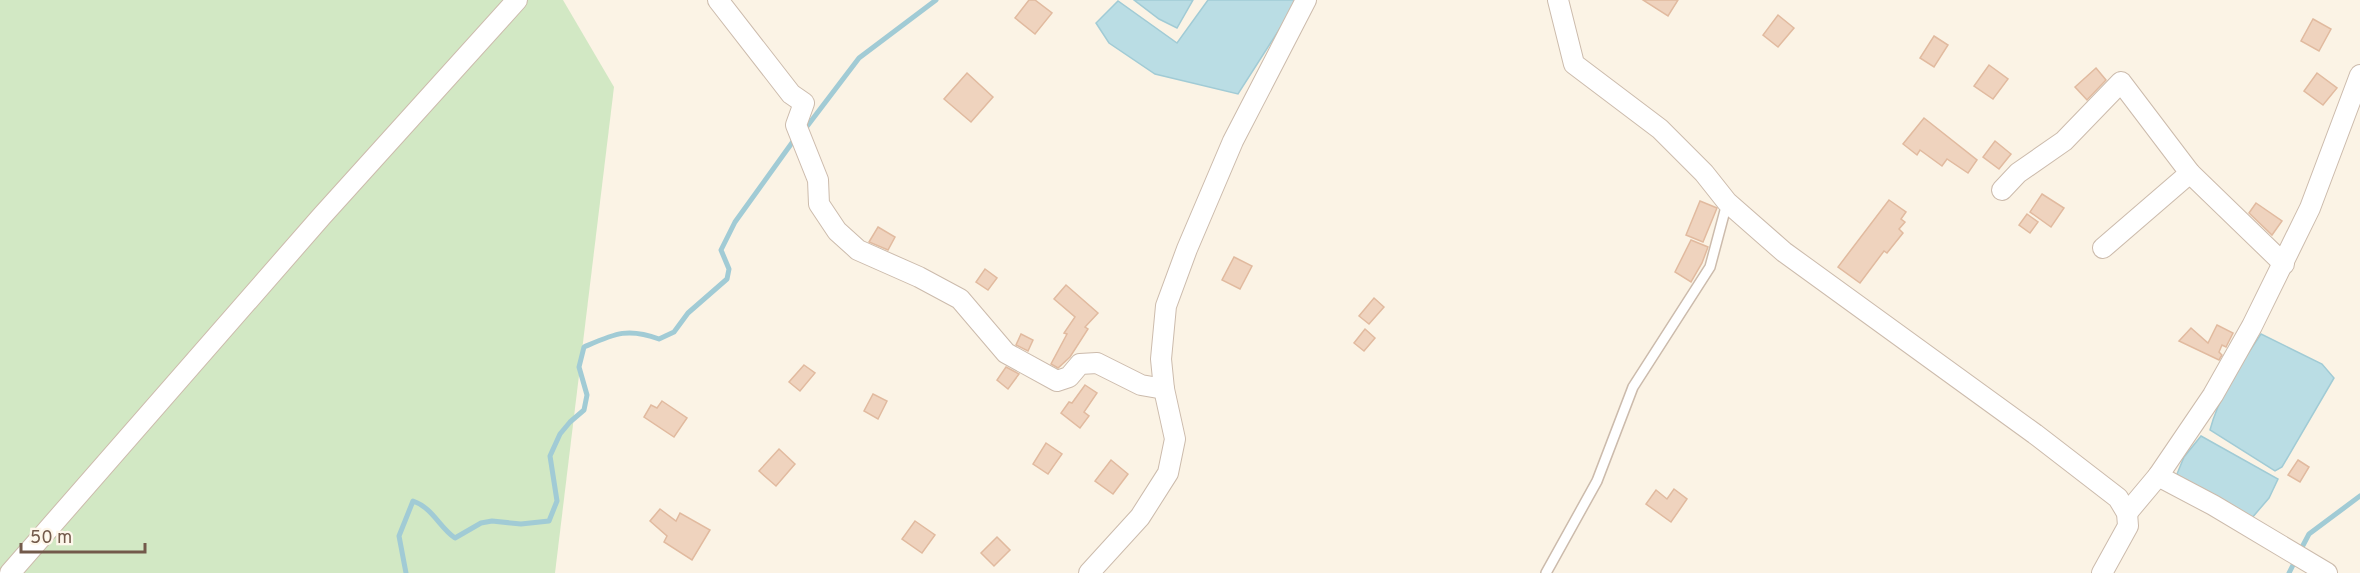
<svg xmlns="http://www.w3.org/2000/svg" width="2360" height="573" font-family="Overpass,sans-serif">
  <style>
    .green { fill: #d2e8c4 }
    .water { fill: #badde4; stroke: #a1cbd5; stroke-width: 1.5 }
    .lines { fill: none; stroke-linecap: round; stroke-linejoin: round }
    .stream { stroke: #a1cbd5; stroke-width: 5 }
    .building { fill: #efd3be; stroke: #e1ba9f; stroke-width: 1.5 }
    .service-casing { stroke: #ccbbac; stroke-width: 12 }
    .minor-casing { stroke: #ccbbac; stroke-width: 22 }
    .service { stroke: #fff; stroke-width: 9 }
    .minor { stroke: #fff; stroke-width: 20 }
  </style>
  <rect width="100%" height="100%" fill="#fbf3e5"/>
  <path class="green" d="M0 0H563L614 87 555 573H0Z"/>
  <g class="water">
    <path d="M1134 0H1193L1177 28 1159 19Z"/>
    <path d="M1208 0H1298L1238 94 1155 74 1109 43 1096 23 1118 1 1177 43Z"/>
    <path d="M2261 334 2322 364 2334 378 2282 467 2275 471 2210 430C2219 395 2241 364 2261 334Z"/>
    <path d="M2201 436 2278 479 2269 498 2251 519 2196 490 2177 474 2184 457Z"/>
  </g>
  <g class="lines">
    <g class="stream">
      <path d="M805 129 859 58 936 0"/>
      <path d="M2300 551 2309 534 2360 496"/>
      <path d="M406 573 399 536 413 501C433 508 439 527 455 538L481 523 492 521 521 524 549 521 557 501 550 456 560 434 570 422 584 410 587 395 579 367 584 347C614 334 627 327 659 339L674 332 688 313 727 279 729 269 721 250 735 222 794 140"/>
      <path d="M2289 573 2296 559"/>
    </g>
  </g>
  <g class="building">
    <path d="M1029 0H1035L1052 13 1035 34 1015 18Z"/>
    <path d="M1643 0H1678L1668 16Z"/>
    <path d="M1778 15 1794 28 1778 47 1763 35Z"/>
    <path d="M2313 19 2331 29 2319 51 2301 41Z"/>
    <path d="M1934 36 1948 45 1934 67 1920 58Z"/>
    <path d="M1989 65 2008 79 1993 99 1974 86Z"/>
    <path d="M2096 68 2106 80 2087 100 2075 87Z"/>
    <path d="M967 73 993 97 971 122 944 99Z"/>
    <path d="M2317 73 2337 88 2323 105 2304 91Z"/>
    <path d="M1924 118 1977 160 1968 173 1947 159 1942 166 1920 150 1917 155 1903 144Z"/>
    <path d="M1995 141 2011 154 1999 169 1983 157Z"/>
    <path d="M2042 194 2064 208 2051 227 2030 212Z"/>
    <path d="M1889 200 1906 212 1901 219 1905 222 1899 229 1903 233 1887 253 1884 251 1860 283 1838 267Z"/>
    <path d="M1700 201 1717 208 1703 242 1686 235Z"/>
    <path d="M2256 203 2282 221 2272 235 2249 213Z"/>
    <path d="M2027 214 2038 222 2030 233 2019 225Z"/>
    <path d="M878 227 895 237 888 250 869 242Z"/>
    <path d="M1691 240 1708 247 1702 263 1691 282 1675 272Z"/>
    <path d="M1234 257 1252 266 1240 289 1222 280Z"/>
    <path d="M985 269 997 278 988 290 976 282Z"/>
    <path d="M1066 285 1098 313 1085 327 1088 329 1070 357 1058 368 1051 364 1067 334 1064 333 1075 317 1054 299Z"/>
    <path d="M1374 298 1384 307 1369 324 1359 316Z"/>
    <path d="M2217 325 2233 333 2226 347 2222 345 2219 352 2222 355 2219 360 2179 341 2191 328 2208 343Z"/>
    <path d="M1365 329 1375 338 1364 351 1354 343Z"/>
    <path d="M1021 334 1033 340 1028 351 1016 345Z"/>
    <path d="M804 365 815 373 800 391 789 382Z"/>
    <path d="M1006 367 1019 374 1008 389 997 380Z"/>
    <path d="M1085 385 1097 393 1084 412 1089 416 1080 428 1061 413 1069 402 1072 403Z"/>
    <path d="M873 394 887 401 878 419 864 411Z"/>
    <path d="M662 401 687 418 674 437 644 417 651 405 657 408Z"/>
    <path d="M1046 443 1062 454 1048 474 1033 464Z"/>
    <path d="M779 449 795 464 776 486 759 471Z"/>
    <path d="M1111 460 1128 474 1113 494 1095 481Z"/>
    <path d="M2298 460 2309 467 2300 482 2288 475Z"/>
    <path d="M1674 489 1687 499 1671 522 1646 504 1656 490 1667 499Z"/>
    <path d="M660 509 676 521 680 513 710 530 692 560 664 542 667 536 650 521Z"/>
    <path d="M915 521 935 535 922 553 902 539Z"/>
    <path d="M997 537 1010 550 994 566 981 553Z"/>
  </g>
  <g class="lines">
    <defs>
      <path id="service" d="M1546 573 1597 481 1633 387 1710 267 1727 203"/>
      <g id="minor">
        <path d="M718 0 791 94 804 103 796 125 818 180 819 204 837 231 858 250 919 277 960 299 1006 353 1057 381 1069 377 1080 364 1097 363 1141 385 1164 389"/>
        <path d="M1558 0 1574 64 1660 129 1704 173 1727 202 1784 252 2035 434 2118 498 2127 513 2128 526 2102 573"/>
        <path d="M2002 190 2018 173 2064 141 2121 82 2190 173 2284 264"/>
        <path d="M2103 248 2190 173"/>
        <path d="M2158 476 2213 505 2327 573"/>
        <path d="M2127 513 2158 476 2213 395 2252 326 2310 208 2360 75"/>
        <path d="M10 573 321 217 517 0"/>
        <path d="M1089 573 1140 517 1168 473 1175 439 1164 389 1161 359 1166 306 1187 249 1233 141 1306 0"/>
      </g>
    </defs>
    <use href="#service" class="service-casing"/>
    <use href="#minor" class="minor-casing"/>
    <use href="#service" class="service"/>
    <use href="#minor" class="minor"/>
  </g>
  <path d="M21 543v9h124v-9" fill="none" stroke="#735a4b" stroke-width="3"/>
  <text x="30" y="543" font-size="18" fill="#735a4b" stroke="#fef7eb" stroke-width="4.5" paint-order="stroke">50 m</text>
</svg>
